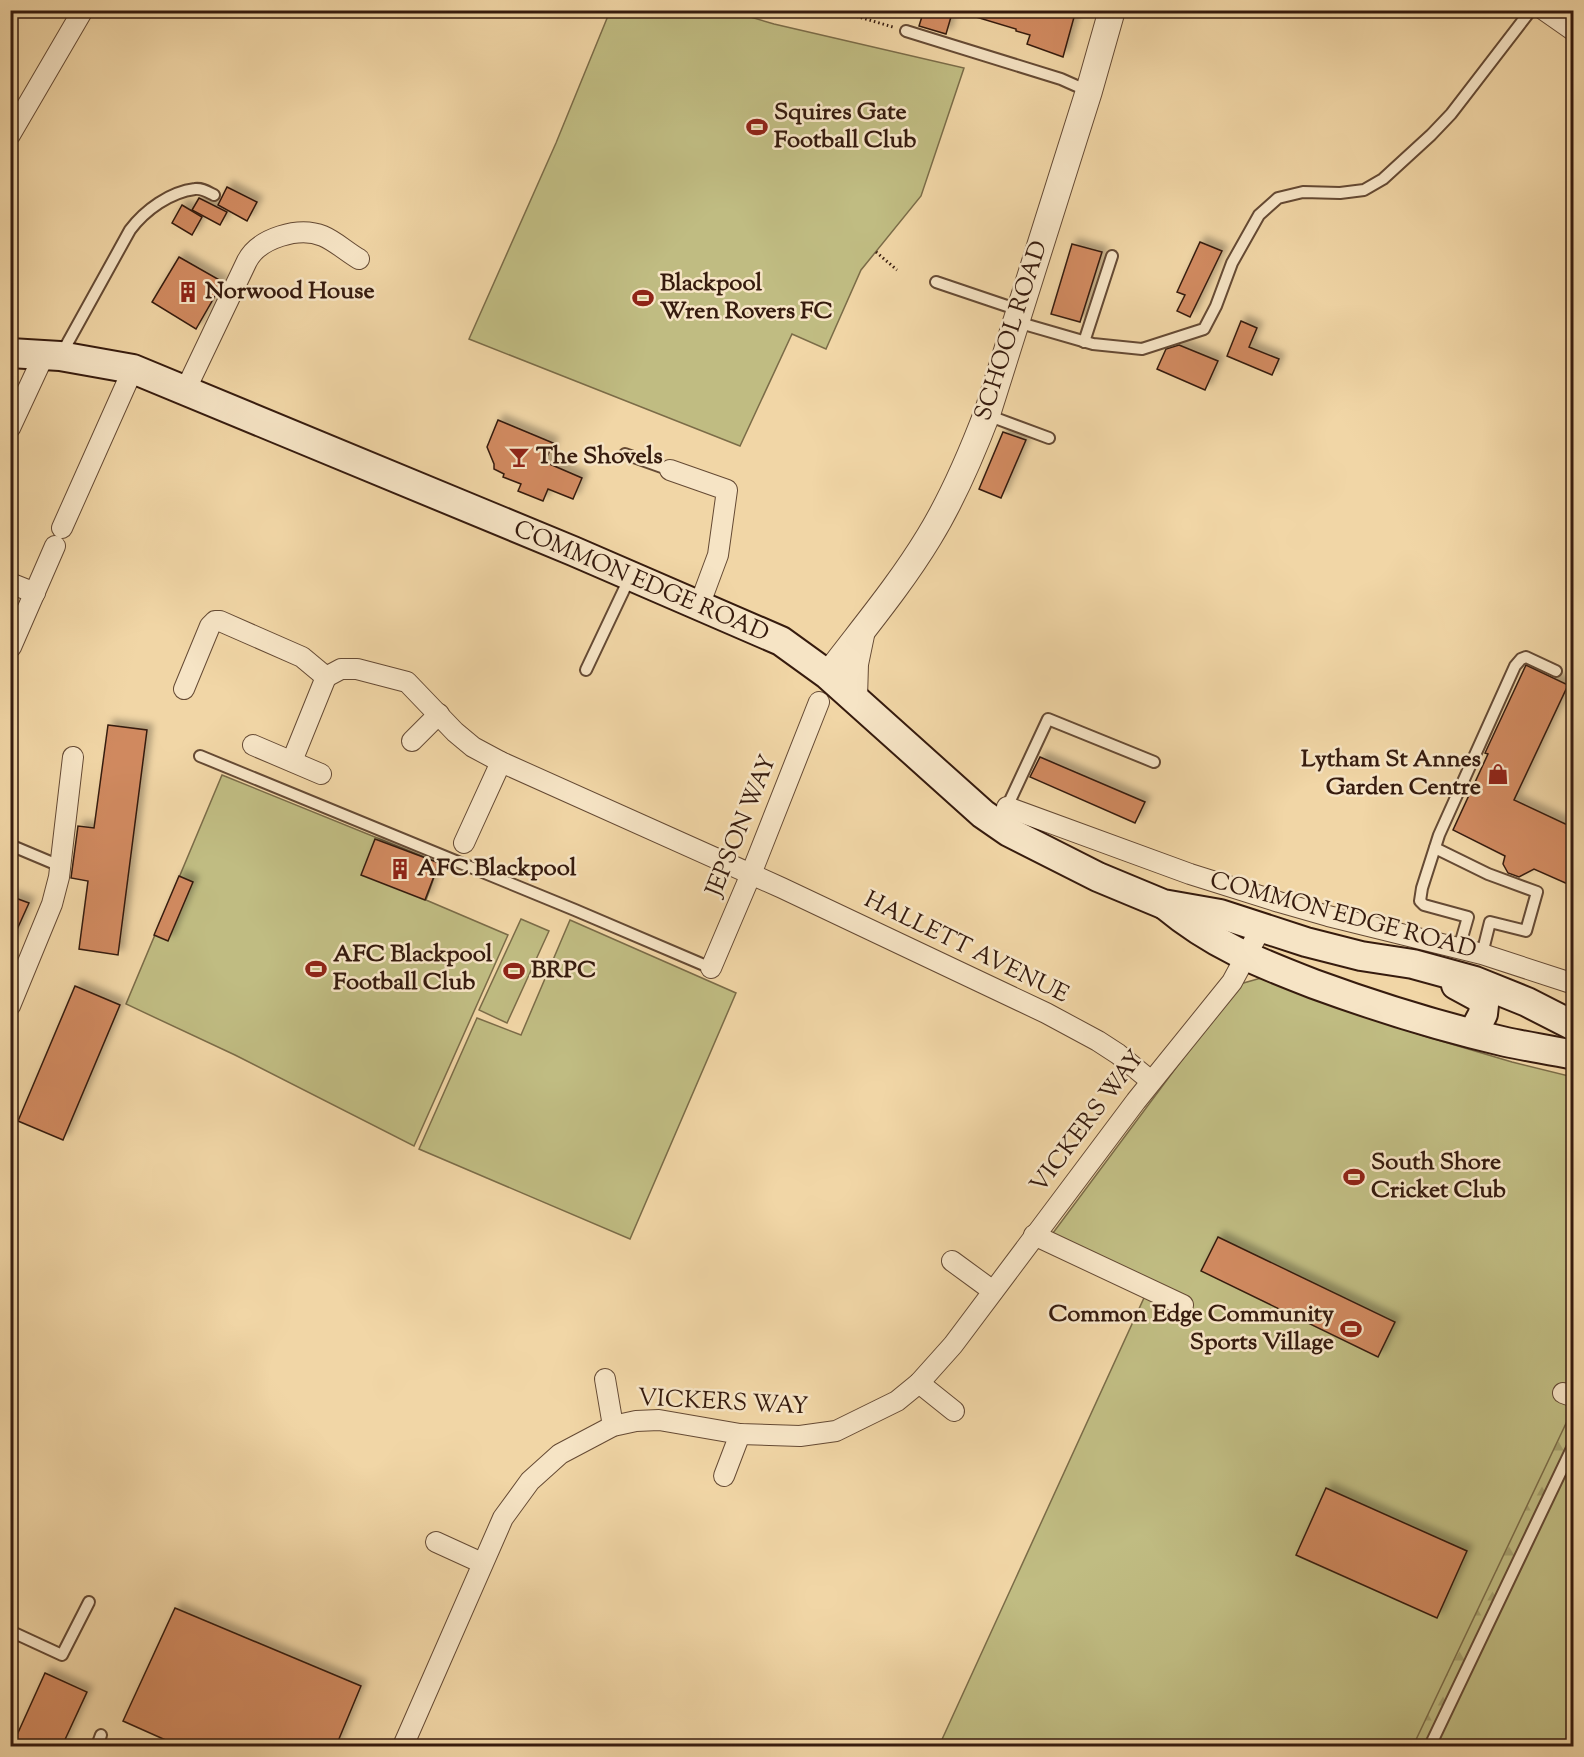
<svg xmlns="http://www.w3.org/2000/svg" width="1584" height="1757" font-family="'Sorts Mill Goudy',serif">
  <style>
    .green { fill: #c0bc82; stroke: #7b6c48; stroke-width: 1.5 }
    .forest { fill: url(#forest-firs); stroke: #7b6c48; stroke-width: 1.5 }
    .building { fill: #d18a61; stroke: #361b0e; stroke-width: 1.5; filter: url(#shadow) }
    .lines { fill: none; stroke-linecap: round; stroke-linejoin: round }
    .service-casing { stroke: #654a34; stroke-width: 14 }
    .minor-casing { stroke: #654a34; stroke-width: 22 }
    .tertiary-casing { stroke: #654a34; stroke-width: 28 }
    .secondary-casing { stroke: #361b0e; stroke-width: 32 }
    .path { stroke: #361b0e; stroke-width: 3; stroke-dasharray: 1.5 3; stroke-linecap: butt }
    .service { stroke: #f6e4c5; stroke-width: 10 }
    .minor { stroke: #f6e4c5; stroke-width: 20 }
    .tertiary { stroke: #f6e4c5; stroke-width: 26 }
    .secondary { stroke: #f6e4c5; stroke-width: 28 }
    .labels { text-anchor: middle; dominant-baseline: central; stroke-width: 5; stroke-linejoin: round; paint-order: stroke }
    .poi-label { font-size: 24px; font-weight: bold; fill: #361b0e; stroke: #f6e4c5; text-anchor: start }
    .street-label { font-size: 24px; fill: #361b0e; stroke: #f6e4c5 }
  </style>
  <defs>
    <pattern id="forest-firs" width="22" height="20" patternUnits="userSpaceOnUse" patternTransform="scale(1.5)"><rect width="22" height="20" fill="#c0bc82"/><path d="M5 1l3.5 6h-7zM16 11l3.5 6h-7z" fill="#a6a16f"/></pattern>
    <filter id="shadow"><feDropShadow dx="5.5" dy="-5.5" stdDeviation="3" flood-color="#0004"/></filter>
  </defs>
  <rect width="100%" height="100%" fill="#f1d6a6"/>
  <filter id="stains"><feTurbulence type="fractalNoise" baseFrequency=".00333" numOctaves="4"/><feColorMatrix values="0 0 0 0 .2 0 0 0 0 .09 0 0 0 0 .02 0 0 0 .5 -.17"/></filter>
  <radialGradient id="worn" r=".72"><stop offset=".6" stop-color="#630" stop-opacity="0"/><stop offset="1" stop-color="#630" stop-opacity=".3"/></radialGradient>
  <g class="green">
    <path d="M610 11H730L774 24 964 68 921 196 861 270 826 349 792 334 740 446 469 339 556 143Z"/>
    <path d="M222 775 439 863 426 900 508 935 414 1146 235 1055 126 1004Z"/>
    <path d="M521 919 549 931 507 1023 479 1010Z"/>
    <path d="M570 920 736 993 630 1239 419 1149 477 1018 521 1035Z"/>
    <path d="M1261 978 1421 1035 1512 1062 1573 1077V1746H939L1148 1289 1047 1241 1225 1002 1240 984Z"/>
  </g>
  <path class="forest" d="M1573 1413V1434L1424 1746H1413L1570 1415Z"/>
  <g class="building">
    <path d="M924 10H953L946 34 919 26Z"/>
    <path d="M967 10H1076L1063 57 1027 44 1030 35 1016 31V29L966 14Z"/>
    <path d="M227 187 257 202 247 221 218 205Z"/>
    <path d="M199 198 227 212 220 225 192 210Z"/>
    <path d="M182 205 202 217 192 235 172 223Z"/>
    <path d="M1200 242 1222 251 1190 317 1177 311 1185 295 1177 292Z"/>
    <path d="M1072 244 1102 252 1080 322 1051 314Z"/>
    <path d="M179 257 223 282 196 329 152 302Z"/>
    <path d="M1241 321 1257 328 1249 347 1279 359 1272 375 1227 356Z"/>
    <path d="M1179 345 1218 361 1205 390 1157 369 1166 349Z"/>
    <path d="M498 420 553 443 545 462 582 478 573 499 548 489 543 501 518 491 521 484 503 477 504 474 494 469V464L487 447Z"/>
    <path d="M1003 432 1026 440 1001 498 979 489Z"/>
    <path d="M1526 665 1568 685 1514 800 1574 828V878L1570 885 1534 869 1519 877 1508 873 1503 864 1505 856 1453 830 1488 754 1485 753Z"/>
    <path d="M108 725 147 730 118 955 79 949 88 881 71 878 78 826 94 828Z"/>
    <path d="M1040 757 1145 802 1135 823 1030 777Z"/>
    <path d="M375 839 439 863 425 900 361 875Z"/>
    <path d="M179 876 193 882 168 941 154 935Z"/>
    <path d="M10 896 29 903 10 945Z"/>
    <path d="M75 986 120 1005 63 1140 18 1121Z"/>
    <path d="M1218 1237 1395 1322 1378 1357 1201 1271Z"/>
    <path d="M1326 1488 1467 1551 1437 1618 1296 1555Z"/>
    <path d="M175 1608 361 1686 336 1746H179L123 1721Z"/>
    <path d="M45 1673 87 1692 62 1746H12Z"/>
  </g>
  <g class="lines">
    <defs>
      <g id="service">
        <path d="M906 31 1061 79 1088 91"/>
        <path d="M936 282 1019 310"/>
        <path d="M1017 322 1093 344 1142 349 1204 329 1216 306 1232 263 1259 215 1278 198 1303 192 1340 193 1364 190 1383 179 1431 135 1451 114 1531 10"/>
        <path d="M1084 342 1112 256"/>
        <path d="M62 353 130 230C145 210 170 192 195 189 202 188 208 192 214 195"/>
        <path d="M987 415 1049 438"/>
        <path d="M625 454 670 470"/>
        <path d="M586 670 630 577"/>
        <path d="M200 756 575 910 711 968"/>
        <path d="M1007 807 1048 719 1154 762"/>
        <path d="M10 845 60 866"/>
        <path d="M1435 848 1488 874 1537 892 1526 931 1490 922 1482 954"/>
        <path d="M1459 948 1468 917 1424 905 1420 901 1422 888 1439 835 1515 666 1521 659 1526 657 1556 671"/>
        <path d="M10 1631 62 1655 89 1602"/>
        <path d="M97 1746 101 1735"/>
        <path d="M1430 1746 1574 1444"/>
      </g>
      <g id="minor">
        <path d="M1544 10 1574 31"/>
        <path d="M10 135 83 10"/>
        <path d="M185 391 247 261C259 238 299 226 323 236 335 241 347 252 359 259"/>
        <path d="M10 428 44 355"/>
        <path d="M670 470 727 490 718 555 699 606"/>
        <path d="M62 528 133 369"/>
        <path d="M10 583 35 593"/>
        <path d="M11 647 55 546"/>
        <path d="M184 689 210 626 215 621H220L302 657 326 677 341 669H357L407 682 455 732 473 747 501 762 782 888 1046 1013 1098 1041 1118 1054 1151 1081"/>
        <path d="M412 741 439 714"/>
        <path d="M253 745 321 774"/>
        <path d="M292 761 326 677"/>
        <path d="M1007 807 1190 874 1279 902 1328 916 1482 954 1574 984"/>
        <path d="M464 843 501 762"/>
        <path d="M711 968 751 874 819 702"/>
        <path d="M10 1006 52 904 59 877 73 757"/>
        <path d="M1034 1235 1183 1305"/>
        <path d="M952 1261 993 1291"/>
        <path d="M605 1379 613 1426"/>
        <path d="M919 1383 954 1411"/>
        <path d="M1563 1393 1574 1397"/>
        <path d="M724 1476 740 1434"/>
        <path d="M436 1542 482 1563"/>
        <path d="M403 1746 503 1518 530 1481 560 1454 613 1426 636 1421 659 1420 740 1434 800 1436 836 1431 897 1401 919 1383 953 1345 1136 1101 1232 982 1261 928"/>
      </g>
      <g id="tertiary">
        <path d="M828 675C862 630 900 585 929 537 953 498 972 453 988 411L1089 91 1112 10"/>
        <path d="M854 698 855 664 861 635"/>
      </g>
      <g id="secondary">
        <path d="M10 353 60 356 133 369 573 551 781 641 828 675 983 814 1009 832 1098 877 1163 904 1220 914 1306 942 1361 956 1413 964 1475 981 1527 1002 1574 1026"/>
        <path d="M1165 905C1213 945 1257 962 1314 984 1377 1007 1441 1027 1506 1042 1529 1047 1551 1050 1574 1055"/>
        <path d="M1456 985 1480 998 1484 1005 1483 1014 1473 1033"/>
      </g>
    </defs>
    <use href="#service" class="service-casing"/>
    <use href="#minor" class="minor-casing"/>
    <use href="#tertiary" class="tertiary-casing"/>
    <use href="#secondary" class="secondary-casing"/>
    <g class="path">
      <path d="M835 10 893 27"/>
      <path d="M876 252 897 270"/>
    </g>
    <use href="#service" class="service"/>
    <use href="#minor" class="minor"/>
    <use href="#tertiary" class="tertiary"/>
    <use href="#secondary" class="secondary"/>
  </g>
  <defs>
    <symbol id="stadium-bare" viewBox="-9 -9 18 18"><path d="M0-5a6.5 5 0 1 0 0 10a6.5 5 0 1 0 0-10ZM-3.5-1.8h7v3.6h-7Z" fill="#8f2418" stroke="#f6e4c5" stroke-width="2.5" paint-order="stroke"/></symbol>
    <symbol id="building-bare" viewBox="-9 -9 18 18"><path d="M-4-6H4V6H1V3H-1V6H-4ZM-2.5-4.3h1.7v1.8h-1.7ZM.8-4.3h1.7v1.8H.8ZM-2.5-1h1.7V.8h-1.7ZM.8-1h1.7V.8H.8Z" fill="#8f2418" stroke="#f6e4c5" stroke-width="2.5" paint-order="stroke"/></symbol>
    <symbol id="bar-bare" viewBox="-9 -9 18 18"><path d="M-6-5H6L.8 .8V4.5H3.5V6h-7V4.5H-.8V.8Z" fill="#8f2418" stroke="#f6e4c5" stroke-width="2.5" paint-order="stroke"/></symbol>
    <symbol id="shop-bare" viewBox="-9 -9 18 18"><path d="M-5-2.5h2.3a2.7 3.5 0 0 1 5.4 0H5L5.5 6h-11ZM-1.5-2.5h3a1.5 2.3 0 0 0-3 0Z" fill="#8f2418" stroke="#f6e4c5" stroke-width="2.5" paint-order="stroke"/></symbol>
  </defs>
  <g fill-rule="evenodd">
    <use href="#stadium-bare" x="742" y="112" width="30" height="30"/>
    <use href="#building-bare" x="173" y="277" width="30" height="30"/>
    <use href="#stadium-bare" x="628" y="283" width="30" height="30"/>
    <use href="#bar-bare" x="504" y="442" width="30" height="30"/>
    <use href="#shop-bare" x="1483" y="759" width="30" height="30"/>
    <use href="#building-bare" x="385" y="854" width="30" height="30"/>
    <use href="#stadium-bare" x="301" y="954" width="30" height="30"/>
    <use href="#stadium-bare" x="499" y="956" width="30" height="30"/>
    <use href="#stadium-bare" x="1339" y="1162" width="30" height="30"/>
    <use href="#stadium-bare" x="1336" y="1314" width="30" height="30"/>
  </g>
  <g class="labels">
    <g class="poi-label">
      <text x="774" y="113">Squires Gate<tspan x="774" dy="28">Football Club</tspan></text>
      <text x="660" y="284">Blackpool<tspan x="660" dy="28">Wren Rovers FC</tspan></text>
      <text x="205" y="292">Norwood House</text>
      <text x="536" y="457">The Shovels</text>
      <text x="1481" y="760" text-anchor="end">Lytham St Annes<tspan x="1481" dy="28">Garden Centre</tspan></text>
      <text x="417" y="869">AFC Blackpool</text>
      <text x="333" y="955">AFC Blackpool<tspan x="333" dy="28">Football Club</tspan></text>
      <text x="531" y="971">BRPC</text>
      <text x="1371" y="1163">South Shore<tspan x="1371" dy="28">Cricket Club</tspan></text>
      <text x="1334" y="1315" text-anchor="end">Common Edge Community<tspan x="1334" dy="28">Sports Village</tspan></text>
    </g>
    <g class="street-label">
      <text transform="translate(1012 331) rotate(-72)">SCHOOL ROAD</text>
      <text transform="translate(641 582) rotate(23)">COMMON EDGE ROAD</text>
      <text transform="translate(742 826) rotate(-68)">JEPSON WAY</text>
      <text transform="translate(1343 916) rotate(15)">COMMON EDGE ROAD</text>
      <text transform="translate(966 948) rotate(26)">HALLETT AVENUE</text>
      <text transform="translate(1088 1122) rotate(-53)">VICKERS WAY</text>
      <text transform="translate(723 1403) rotate(3)">VICKERS WAY</text>
    </g>
  </g>
  <rect width="1584" height="1757" fill="none" stroke="#f1d6a6" stroke-width="36"/>
  <rect x="12" y="12" width="1560" height="1733" fill="none" stroke="#361b0e" stroke-width="3"/>
  <rect x="18" y="18" width="1548" height="1721" fill="none" stroke="#361b0e" stroke-width="1.5"/>
  <rect width="100%" height="100%" filter="url(#stains)"/>
  <rect width="100%" height="100%" fill="url(#worn)"/>
</svg>
